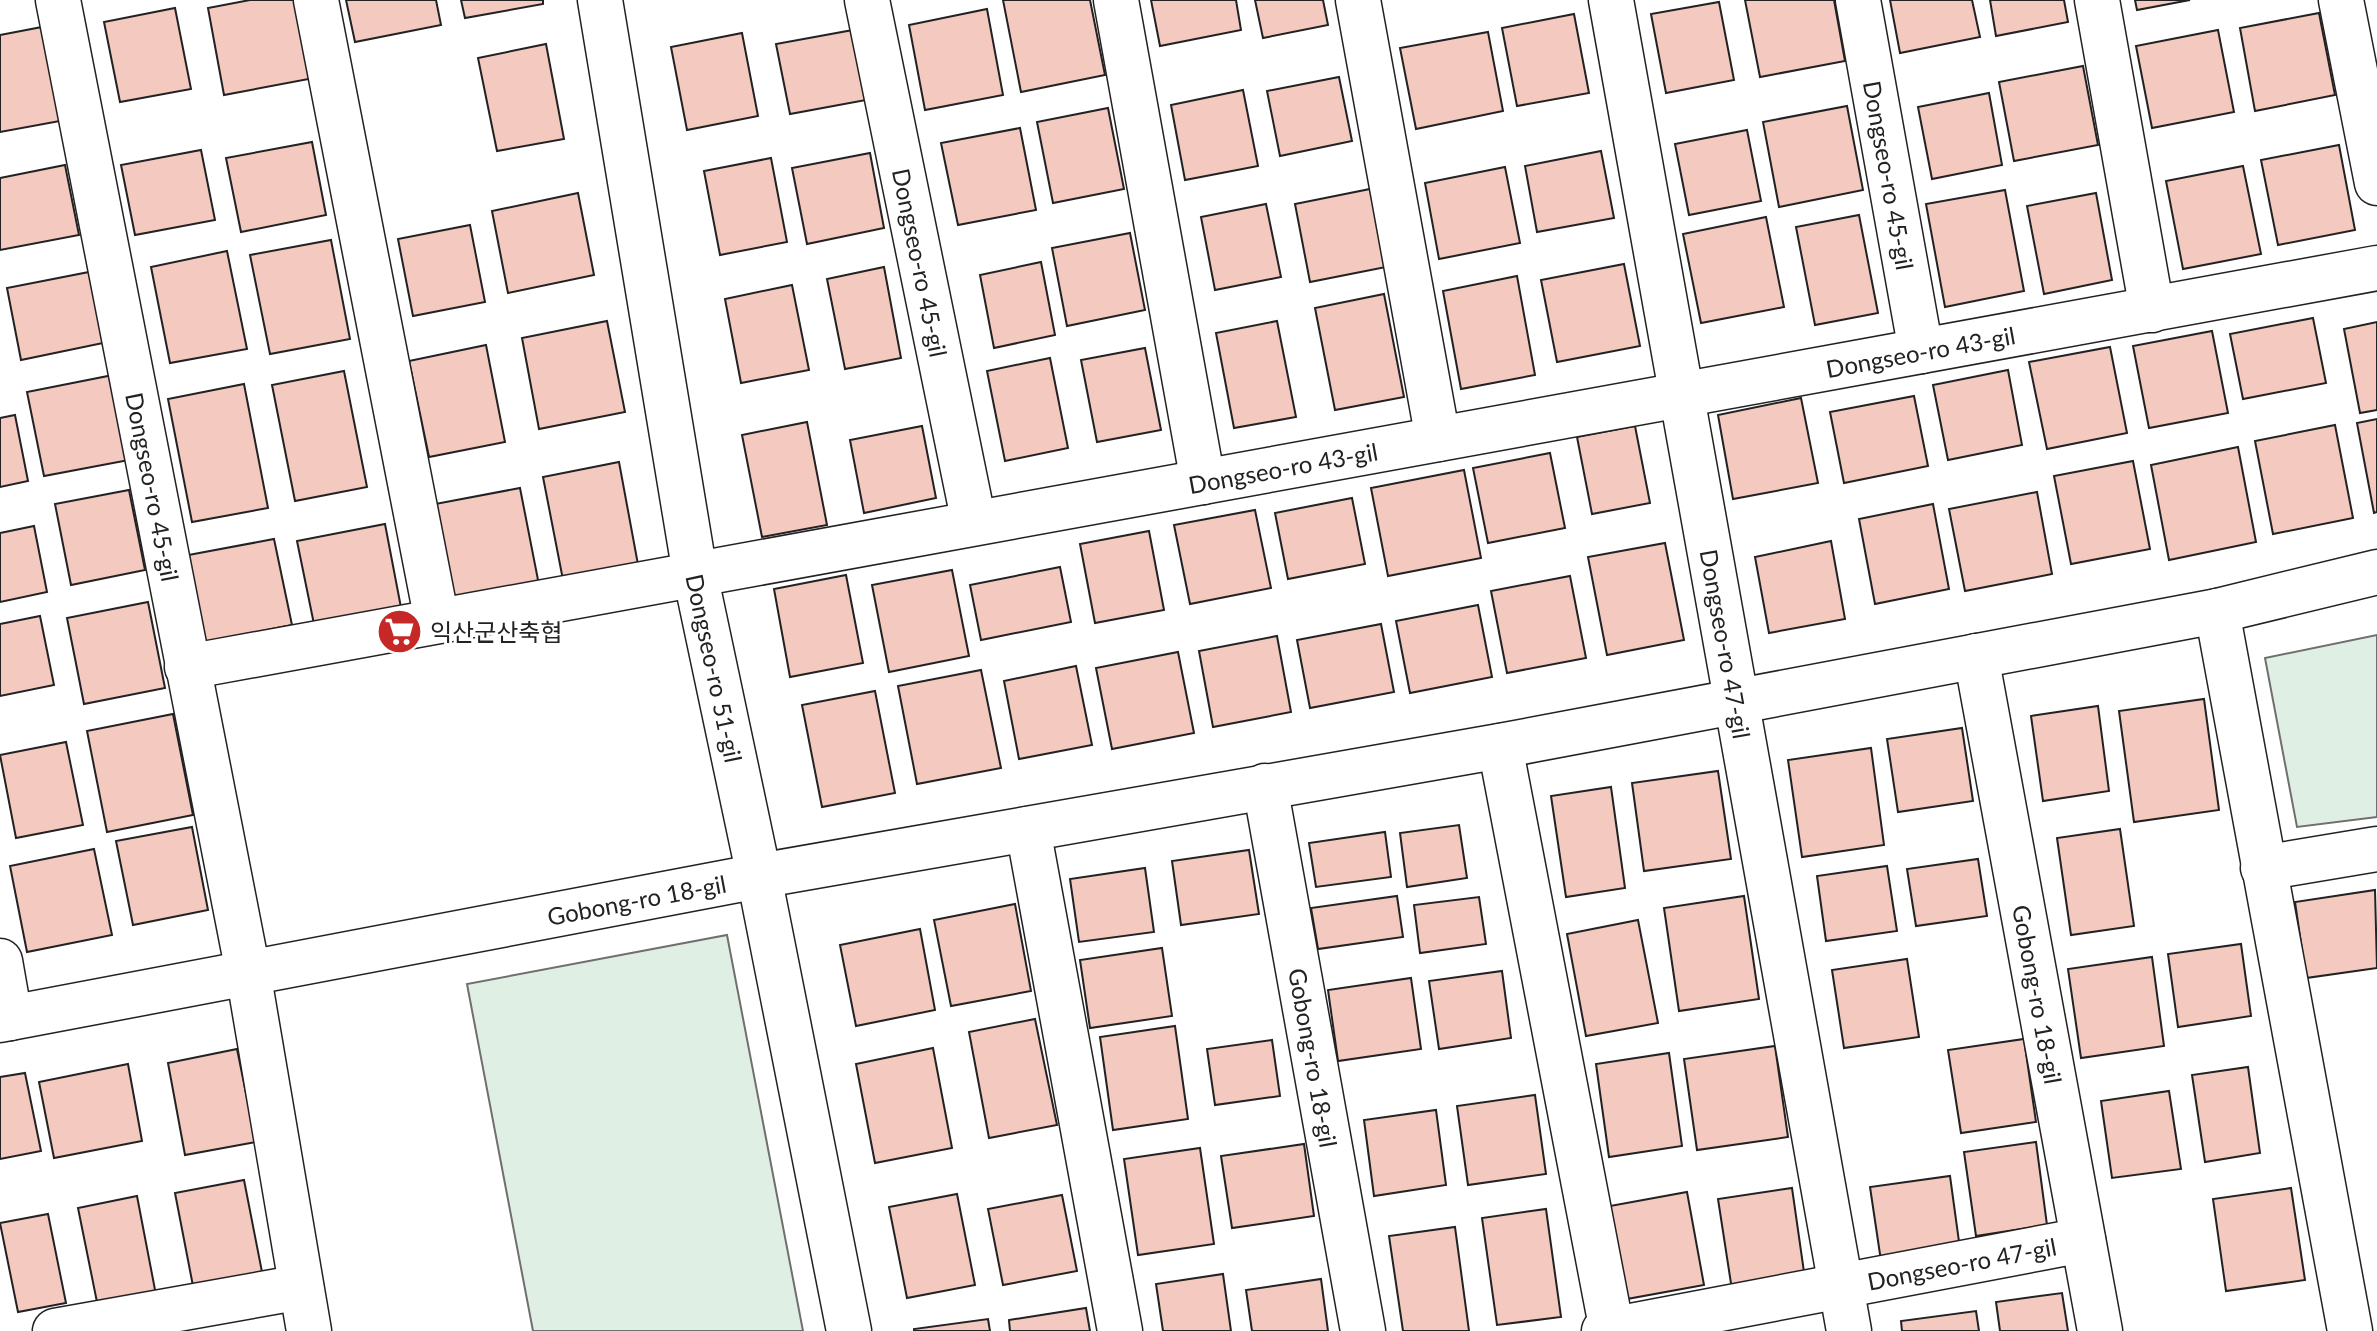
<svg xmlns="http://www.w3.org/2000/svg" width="2377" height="1331" font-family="Lato,'Noto Sans KR',sans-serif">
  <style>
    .green { fill: #e0efe3; stroke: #6f6f6f; stroke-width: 2 }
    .building { fill: #f3c9c0; stroke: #222; stroke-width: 2 }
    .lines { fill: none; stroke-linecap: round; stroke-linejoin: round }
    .minor-casing { stroke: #222; stroke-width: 47 }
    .minor { stroke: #fff; stroke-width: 44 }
    .labels { text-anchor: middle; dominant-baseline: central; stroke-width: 6; stroke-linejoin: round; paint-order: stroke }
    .street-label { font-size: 24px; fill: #222; stroke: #fff }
    .poi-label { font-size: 24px; fill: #222; stroke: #fff; text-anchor: start }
  </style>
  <rect width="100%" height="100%" fill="#fff"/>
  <g class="green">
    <path d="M2377 635V817L2297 827 2265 658Z"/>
    <path d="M727 935 803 1331H533L467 984Z"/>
  </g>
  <g class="building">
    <path d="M250 0H299L314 78 224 95 208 8Z"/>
    <path d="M346 0H436L441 25 355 42Z"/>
    <path d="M461 0H543V4L465 18Z"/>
    <path d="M1003 0H1090L1105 75 1021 92Z"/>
    <path d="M1151 0H1236L1241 30 1160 46Z"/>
    <path d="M1255 0H1323L1328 25 1263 38Z"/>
    <path d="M1745 0H1834L1845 61 1760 77Z"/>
    <path d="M1890 0H1972L1980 37 1900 53Z"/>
    <path d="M1990 0H2064L2068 22 1996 36Z"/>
    <path d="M2135 0H2190L2137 10Z"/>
    <path d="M1719 2 1734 80 1666 93 1651 14Z"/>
    <path d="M175 8 191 89 120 102 104 22Z"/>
    <path d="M987 9 1003 95 925 110 909 25Z"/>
    <path d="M2319 13 2335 95 2255 111 2240 28Z"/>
    <path d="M1574 14 1589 93 1517 106 1502 28Z"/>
    <path d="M42 27 60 121 0 132V35Z"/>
    <path d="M853 30 866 100 790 114 776 44Z"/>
    <path d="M2218 30 2234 112 2152 128 2136 46Z"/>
    <path d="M1488 32 1503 111 1416 129 1400 48Z"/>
    <path d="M742 33 758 116 687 130 671 47Z"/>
    <path d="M546 44 564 139 497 151 478 58Z"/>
    <path d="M2083 66 2098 145 2014 161 1999 82Z"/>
    <path d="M1339 77 1352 141 1280 156 1267 91Z"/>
    <path d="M1243 90 1258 166 1185 180 1171 105Z"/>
    <path d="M1989 93 2002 165 1932 179 1918 107Z"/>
    <path d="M1847 106 1863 190 1779 207 1763 122Z"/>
    <path d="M1108 108 1124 189 1053 203 1037 122Z"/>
    <path d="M1020 128 1036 210 958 225 941 143Z"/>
    <path d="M1747 130 1761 201 1689 215 1675 144Z"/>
    <path d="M312 142 326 215 241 232 226 158Z"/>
    <path d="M2339 145 2355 230 2278 245 2261 160Z"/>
    <path d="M201 150 215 220 135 235 121 165Z"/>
    <path d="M1601 151 1614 218 1537 232 1525 166Z"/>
    <path d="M870 153 884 228 807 244 792 168Z"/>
    <path d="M771 158 787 242 720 255 704 171Z"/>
    <path d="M65 165 79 235 0 250V178Z"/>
    <path d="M2243 166 2261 254 2183 269 2166 181Z"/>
    <path d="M1505 167 1520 243 1439 259 1425 183Z"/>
    <path d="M1370 189 1386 267 1310 282 1295 204Z"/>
    <path d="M2005 190 2024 291 1945 307 1926 204Z"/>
    <path d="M578 193 594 275 508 293 492 211Z"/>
    <path d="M2096 193 2112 280 2044 294 2027 206Z"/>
    <path d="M1266 204 1281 277 1215 290 1201 217Z"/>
    <path d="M1859 215 1878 313 1815 325 1796 227Z"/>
    <path d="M1766 217 1784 307 1701 323 1683 234Z"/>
    <path d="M470 225 485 302 413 316 398 239Z"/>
    <path d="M1130 233 1145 310 1067 326 1052 248Z"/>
    <path d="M331 240 350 339 270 354 250 255Z"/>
    <path d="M227 251 247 349 170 363 151 267Z"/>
    <path d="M1041 262 1055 335 994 348 980 275Z"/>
    <path d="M1624 264 1640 346 1557 362 1541 280Z"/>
    <path d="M884 267 901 358 845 369 827 279Z"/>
    <path d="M89 272 103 343 21 360 7 288Z"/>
    <path d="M1517 276 1535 375 1461 389 1443 291Z"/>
    <path d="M792 285 809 370 741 383 725 299Z"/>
    <path d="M1384 294 1404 397 1335 410 1315 308Z"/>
    <path d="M2313 318 2326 383 2243 399 2230 334Z"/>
    <path d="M607 321 625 412 539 429 522 338Z"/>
    <path d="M1277 321 1296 417 1234 428 1216 333Z"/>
    <path d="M2377 322V410L2360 413 2344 329Z"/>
    <path d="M2212 331 2228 413 2149 428 2133 346Z"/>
    <path d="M486 345 505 442 429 457 409 361Z"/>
    <path d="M2110 347 2127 433 2047 449 2029 362Z"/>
    <path d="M1145 348 1161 430 1097 442 1081 360Z"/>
    <path d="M1050 358 1068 448 1005 461 987 371Z"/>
    <path d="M2008 370 2022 445 1948 460 1933 385Z"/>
    <path d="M344 371 367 487 295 501 272 385Z"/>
    <path d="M113 375 129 460 44 476 27 392Z"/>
    <path d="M244 384 268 508 192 522 168 399Z"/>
    <path d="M1914 396 1928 466 1844 483 1830 412Z"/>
    <path d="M1801 398 1818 483 1733 499 1718 415Z"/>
    <path d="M15 415 28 481 0 487V418Z"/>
    <path d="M2377 419V512L2374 513 2357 423Z"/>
    <path d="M807 422 827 525 762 537 742 435Z"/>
    <path d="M2335 425 2353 518 2273 534 2255 441Z"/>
    <path d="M922 426 936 498 864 513 850 440Z"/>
    <path d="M1635 426 1650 503 1592 514 1577 437Z"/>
    <path d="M2238 447 2256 542 2169 560 2151 465Z"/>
    <path d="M1550 453 1565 528 1488 543 1473 468Z"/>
    <path d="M2133 461 2150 549 2071 564 2054 476Z"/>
    <path d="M619 462 639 570 564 585 543 477Z"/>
    <path d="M1464 470 1481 558 1388 576 1371 488Z"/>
    <path d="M520 488 539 585 449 603 430 505Z"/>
    <path d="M129 490 145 570 71 585 55 504Z"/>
    <path d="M2037 492 2052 574 1965 591 1949 509Z"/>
    <path d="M1352 498 1365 564 1288 579 1275 513Z"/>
    <path d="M1933 504 1949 589 1875 604 1859 519Z"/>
    <path d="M1255 510 1271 588 1190 604 1174 525Z"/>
    <path d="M385 524 403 618 316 634 297 541Z"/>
    <path d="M34 526 47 592 0 602V533Z"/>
    <path d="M1149 531 1164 610 1095 623 1080 544Z"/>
    <path d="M274 539 292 625 200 643 183 556Z"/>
    <path d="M1831 541 1845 619 1769 633 1755 557Z"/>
    <path d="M1665 543 1684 640 1607 655 1588 557Z"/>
    <path d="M1060 567 1071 622 981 640 970 585Z"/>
    <path d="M952 570 969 656 889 672 872 585Z"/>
    <path d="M846 575 863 663 790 677 774 589Z"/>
    <path d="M1570 576 1586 658 1507 673 1491 591Z"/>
    <path d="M148 602 165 688 84 704 67 618Z"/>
    <path d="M1478 605 1492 677 1410 693 1396 621Z"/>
    <path d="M40 616 54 685 0 696V624Z"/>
    <path d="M1381 624 1394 692 1310 708 1297 640Z"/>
    <path d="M1277 636 1291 712 1213 727 1199 651Z"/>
    <path d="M1178 652 1194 733 1112 749 1096 668Z"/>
    <path d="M1076 666 1092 745 1019 759 1004 681Z"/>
    <path d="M981 670 1001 768 917 784 898 686Z"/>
    <path d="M875 691 895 793 822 807 802 705Z"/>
    <path d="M2204 699 2219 810 2134 822 2119 711Z"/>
    <path d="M2098 706 2109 791 2043 801 2031 716Z"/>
    <path d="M173 714 193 815 107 832 87 731Z"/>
    <path d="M1962 728 1973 801 1898 812 1887 739Z"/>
    <path d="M66 742 83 825 16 838 0 755Z"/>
    <path d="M1871 748 1884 845 1802 857 1788 760Z"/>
    <path d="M1718 771 1731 859 1644 871 1632 783Z"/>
    <path d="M1611 787 1625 888 1566 897 1551 796Z"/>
    <path d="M1459 825 1467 878 1407 887 1400 833Z"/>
    <path d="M192 827 208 910 133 925 116 841Z"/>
    <path d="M2120 829 2134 926 2071 935 2057 838Z"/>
    <path d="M1385 832 1391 877 1316 887 1309 843Z"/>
    <path d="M94 849 112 935 27 952 10 866Z"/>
    <path d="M1249 850 1259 914 1181 925 1172 861Z"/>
    <path d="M1978 859 1987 916 1916 926 1907 869Z"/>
    <path d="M1887 866 1897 931 1826 941 1817 876Z"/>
    <path d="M1145 868 1154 932 1079 942 1070 879Z"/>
    <path d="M2375 890 2377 968 2306 978 2295 902Z"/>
    <path d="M1397 896 1403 937 1318 949 1311 908Z"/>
    <path d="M1744 896 1759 999 1679 1011 1664 908Z"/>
    <path d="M1479 897 1486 944 1420 953 1414 905Z"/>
    <path d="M1015 904 1031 991 951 1006 934 920Z"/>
    <path d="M1638 920 1658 1023 1586 1036 1567 934Z"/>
    <path d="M920 929 935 1010 856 1026 840 945Z"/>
    <path d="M2241 944 2251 1016 2178 1027 2168 954Z"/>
    <path d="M1162 948 1172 1016 1090 1028 1080 960Z"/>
    <path d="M2152 957 2164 1046 2081 1058 2068 969Z"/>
    <path d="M1907 959 1919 1037 1844 1048 1832 970Z"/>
    <path d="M1502 971 1511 1038 1439 1049 1429 981Z"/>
    <path d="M1411 978 1421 1049 1338 1061 1328 990Z"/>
    <path d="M1035 1019 1057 1125 989 1138 969 1032Z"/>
    <path d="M1175 1026 1188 1119 1113 1130 1100 1037Z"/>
    <path d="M2024 1039 2036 1122 1961 1133 1948 1050Z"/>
    <path d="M1272 1040 1280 1096 1215 1105 1207 1049Z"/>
    <path d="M1775 1046 1788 1137 1697 1150 1684 1059Z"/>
    <path d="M933 1048 952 1148 875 1163 856 1064Z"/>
    <path d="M237 1049 256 1142 185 1155 168 1063Z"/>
    <path d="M1669 1053 1682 1146 1609 1157 1596 1064Z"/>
    <path d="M128 1064 142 1141 54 1158 39 1082Z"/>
    <path d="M2248 1067 2260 1153 2205 1162 2192 1075Z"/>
    <path d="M25 1073 41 1151 0 1159V1077Z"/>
    <path d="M2169 1091 2181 1169 2112 1178 2101 1101Z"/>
    <path d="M1535 1095 1546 1174 1468 1185 1457 1106Z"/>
    <path d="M1436 1110 1446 1185 1374 1196 1364 1120Z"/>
    <path d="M2036 1142 2047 1225 1976 1236 1964 1152Z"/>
    <path d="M1304 1144 1314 1216 1232 1228 1221 1156Z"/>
    <path d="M1200 1148 1214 1244 1138 1255 1124 1159Z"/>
    <path d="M1950 1176 1960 1249 1881 1261 1870 1187Z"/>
    <path d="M244 1180 262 1272 193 1286 175 1193Z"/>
    <path d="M1792 1188 1805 1279 1732 1290 1718 1199Z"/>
    <path d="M2291 1188 2305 1280 2226 1291 2213 1199Z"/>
    <path d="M1687 1192 1704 1285 1627 1299 1610 1206Z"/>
    <path d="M957 1194 975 1285 907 1298 889 1207Z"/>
    <path d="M1062 1195 1077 1271 1003 1285 988 1209Z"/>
    <path d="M137 1196 156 1295 98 1307 78 1208Z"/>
    <path d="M1546 1209 1561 1317 1497 1325 1482 1218Z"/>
    <path d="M48 1214 66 1303 18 1312 0 1223Z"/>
    <path d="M1455 1227 1469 1331H1403L1389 1236Z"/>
    <path d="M1223 1274 1231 1331H1163L1156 1284Z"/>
    <path d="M1321 1279 1328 1331H1252L1246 1290Z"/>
    <path d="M2062 1293 2068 1331H2000L1996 1302Z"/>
    <path d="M1086 1308 1090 1331H1010L1009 1320Z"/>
    <path d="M1976 1311 1979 1331H1902L1901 1321Z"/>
    <path d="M988 1319 990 1331H914V1329Z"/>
  </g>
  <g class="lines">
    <defs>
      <g id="minor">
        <path id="s1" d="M58 0 248 972 309 1331"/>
        <path d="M316 0 437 621"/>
        <path id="s2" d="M600 0 695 574 759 876 849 1331"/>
        <path id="s3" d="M867 0 974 523"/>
        <path d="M1116 0 1203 482"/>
        <path d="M1358 0 1438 439"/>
        <path id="s4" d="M1611 0 1849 1331"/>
        <path id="s5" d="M1858 0 1921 351"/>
        <path d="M2097 0 2152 310"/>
        <path d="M2341 0 2377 183"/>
        <path d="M2217 611 2350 1331"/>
        <path id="s6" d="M1976 656 2100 1331"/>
        <path id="s7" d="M187 667 2377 268"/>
        <path d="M1500 746 1612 1331"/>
        <path id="s8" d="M1265 786 1363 1331"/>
        <path d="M1028 829 1120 1331"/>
        <path d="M2263 868 2377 849"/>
        <path d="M0 961 10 1018"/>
        <path id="s9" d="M0 1020 759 876 1500 746 2217 611 2377 572"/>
        <path d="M55 1331 301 1287"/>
        <path id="s10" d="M1604 1331 2083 1240"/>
      </g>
    </defs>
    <use href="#minor" class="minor-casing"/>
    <use href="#minor" class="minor"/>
  </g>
  <defs>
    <symbol id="supermarket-disc" viewBox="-11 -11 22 22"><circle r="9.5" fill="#c62828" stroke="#fff"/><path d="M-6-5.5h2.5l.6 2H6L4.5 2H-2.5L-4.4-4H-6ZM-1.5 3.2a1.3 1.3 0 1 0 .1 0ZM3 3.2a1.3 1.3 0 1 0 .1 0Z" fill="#fff"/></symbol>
  </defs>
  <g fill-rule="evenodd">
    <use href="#supermarket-disc" x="374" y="606" width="51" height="51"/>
  </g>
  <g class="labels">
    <g class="street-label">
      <text stroke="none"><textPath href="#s5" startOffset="178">Dongseo-ro 45-gil</textPath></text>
      <text stroke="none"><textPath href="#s3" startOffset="268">Dongseo-ro 45-gil</textPath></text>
      <text stroke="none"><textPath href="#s7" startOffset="1762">Dongseo-ro 43-gil</textPath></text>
      <text stroke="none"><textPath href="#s7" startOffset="1114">Dongseo-ro 43-gil</textPath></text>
      <text stroke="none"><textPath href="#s1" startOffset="496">Dongseo-ro 45-gil</textPath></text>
      <text stroke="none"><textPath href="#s4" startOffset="654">Dongseo-ro 47-gil</textPath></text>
      <text stroke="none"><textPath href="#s2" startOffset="678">Dongseo-ro 51-gil</textPath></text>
      <text stroke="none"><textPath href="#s9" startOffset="648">Gobong-ro 18-gil</textPath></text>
      <text stroke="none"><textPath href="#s6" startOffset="344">Gobong-ro 18-gil</textPath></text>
      <text stroke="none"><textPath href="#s8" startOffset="276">Gobong-ro 18-gil</textPath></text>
      <text stroke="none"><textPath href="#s10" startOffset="364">Dongseo-ro 47-gil</textPath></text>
    </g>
    <g class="poi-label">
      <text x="430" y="631">익산군산축협</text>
    </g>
  </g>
</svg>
